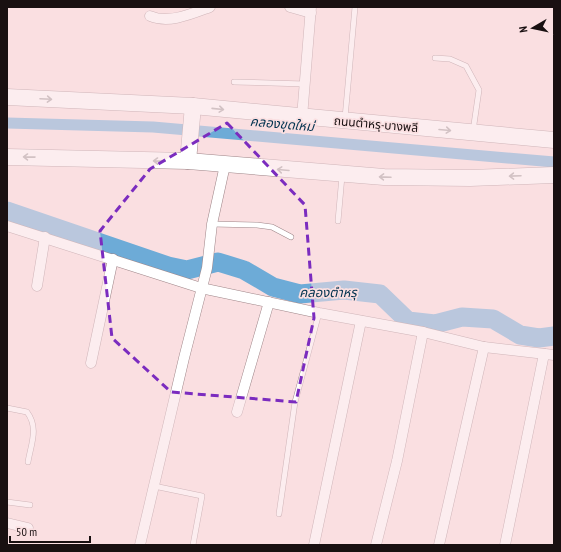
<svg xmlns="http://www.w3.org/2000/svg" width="561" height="552" font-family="'PT Sans Narrow','Noto Sans Thai',sans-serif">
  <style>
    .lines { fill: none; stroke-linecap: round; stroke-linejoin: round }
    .canal { stroke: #6dabd7; stroke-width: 11 }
    .river { stroke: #6dabd7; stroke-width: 19 }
    .service-casing { stroke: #9e8588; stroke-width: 6 }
    .minor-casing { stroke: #9e8588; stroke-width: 11 }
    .primary-casing { stroke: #9e8588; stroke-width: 17 }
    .service { stroke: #fff; stroke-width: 5 }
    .minor { stroke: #fff; stroke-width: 10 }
    .primary { stroke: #fff; stroke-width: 16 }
    .oneway { stroke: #a39fa0 }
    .marked { fill: none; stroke: #7b2cbf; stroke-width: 3; stroke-dasharray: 8 5; stroke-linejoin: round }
    .labels { text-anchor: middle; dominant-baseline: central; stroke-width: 3.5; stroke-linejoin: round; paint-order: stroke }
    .street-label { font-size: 12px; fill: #191011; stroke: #fadfe1 }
    .water-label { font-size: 13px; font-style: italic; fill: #00324f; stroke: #fadfe1 }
  </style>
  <rect width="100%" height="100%" fill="#fadfe1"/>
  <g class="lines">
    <path class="canal" d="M7 123 153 127 554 162"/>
    <path class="river" d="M7 211 168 266 187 270 218 262 244 270 273 287 300 294 344 290 380 294 408 321 435 324 462 317 493 319 520 335 539 338 554 336"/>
    <defs>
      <g id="service">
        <path d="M435 58 450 59 466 66 479 90 473 131"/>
        <path d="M234 82 305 84"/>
        <path d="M345 118 355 7"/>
        <path d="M338 221 342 176"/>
        <path d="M212 224 257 225 272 227 291 237"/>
        <path d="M7 408 27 412C39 428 31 444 28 462"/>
        <path d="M154 486 202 496 193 545"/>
        <path d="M7 502 30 505"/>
        <path d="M279 514 295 402 319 313"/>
      </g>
      <g id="minor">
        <path d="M290 7 311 13"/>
        <path d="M150 16C169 24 191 14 210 7"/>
        <path d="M302 117 311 7"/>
        <path d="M7 226 201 288 319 313 423 332 484 347 554 355"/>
        <path d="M37 286 45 237"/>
        <path d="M91 363 113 259"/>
        <path d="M237 412 269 302"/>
        <path d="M7 523 28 528"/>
        <path d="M140 545 184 358 207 268 212 224 225 165"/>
        <path d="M314 545 361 321"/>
        <path d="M376 545 397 461 423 332"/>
        <path d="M439 545 484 347"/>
        <path d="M505 545 544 354"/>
      </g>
      <g id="primary">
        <path d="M7 97 193 106 554 140"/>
        <path d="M7 157 188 161 384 177 470 178 554 175"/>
        <path d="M188 161 193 106"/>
      </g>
    </defs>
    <use href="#service" class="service-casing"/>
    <use href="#minor" class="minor-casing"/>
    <use href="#primary" class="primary-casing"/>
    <use href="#service" class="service"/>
    <use href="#minor" class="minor"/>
    <use href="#primary" class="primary"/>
  </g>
  <defs><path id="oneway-shaft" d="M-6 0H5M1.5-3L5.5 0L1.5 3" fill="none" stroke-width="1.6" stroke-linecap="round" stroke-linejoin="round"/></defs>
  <g class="oneway">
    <use href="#oneway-shaft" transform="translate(46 99) rotate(3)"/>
    <use href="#oneway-shaft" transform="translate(218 109) rotate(6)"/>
    <use href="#oneway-shaft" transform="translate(445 130) rotate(5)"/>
    <use href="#oneway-shaft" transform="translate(29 157) rotate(-179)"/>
    <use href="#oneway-shaft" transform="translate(159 161) rotate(-179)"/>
    <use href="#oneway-shaft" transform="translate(283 170) rotate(-175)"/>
    <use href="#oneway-shaft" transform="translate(515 176) rotate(178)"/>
    <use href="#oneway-shaft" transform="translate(385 177) rotate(-178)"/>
  </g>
  <path d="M0 0H561V552H0ZM227 123 305 205 314 318 296 402 171 392 112 338 100 231 150 169Z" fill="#fadfe1" fill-opacity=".55" fill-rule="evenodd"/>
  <path class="marked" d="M227 123 305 205 314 318 296 402 171 392 112 338 100 231 150 169Z"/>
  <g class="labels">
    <g class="street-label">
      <text transform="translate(376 124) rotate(5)">ถนนตำหรุ-บางพลี</text>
    </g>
    <g class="water-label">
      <text transform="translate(282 124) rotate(5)">คลองขุดใหม่</text>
      <text x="328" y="292">คลองตำหรุ</text>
    </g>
  </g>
  <rect width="561" height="552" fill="none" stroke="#191011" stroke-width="16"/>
  <g transform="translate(533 28) rotate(261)" stroke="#fadfe1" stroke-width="3" paint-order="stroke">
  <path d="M0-3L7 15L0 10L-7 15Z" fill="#191011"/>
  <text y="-6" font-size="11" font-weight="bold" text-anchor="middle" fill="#191011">N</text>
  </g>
  <path d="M10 536v6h80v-6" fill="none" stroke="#191011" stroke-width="2"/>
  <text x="16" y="536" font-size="12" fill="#191011" stroke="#fadfe1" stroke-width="3" paint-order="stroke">50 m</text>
</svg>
